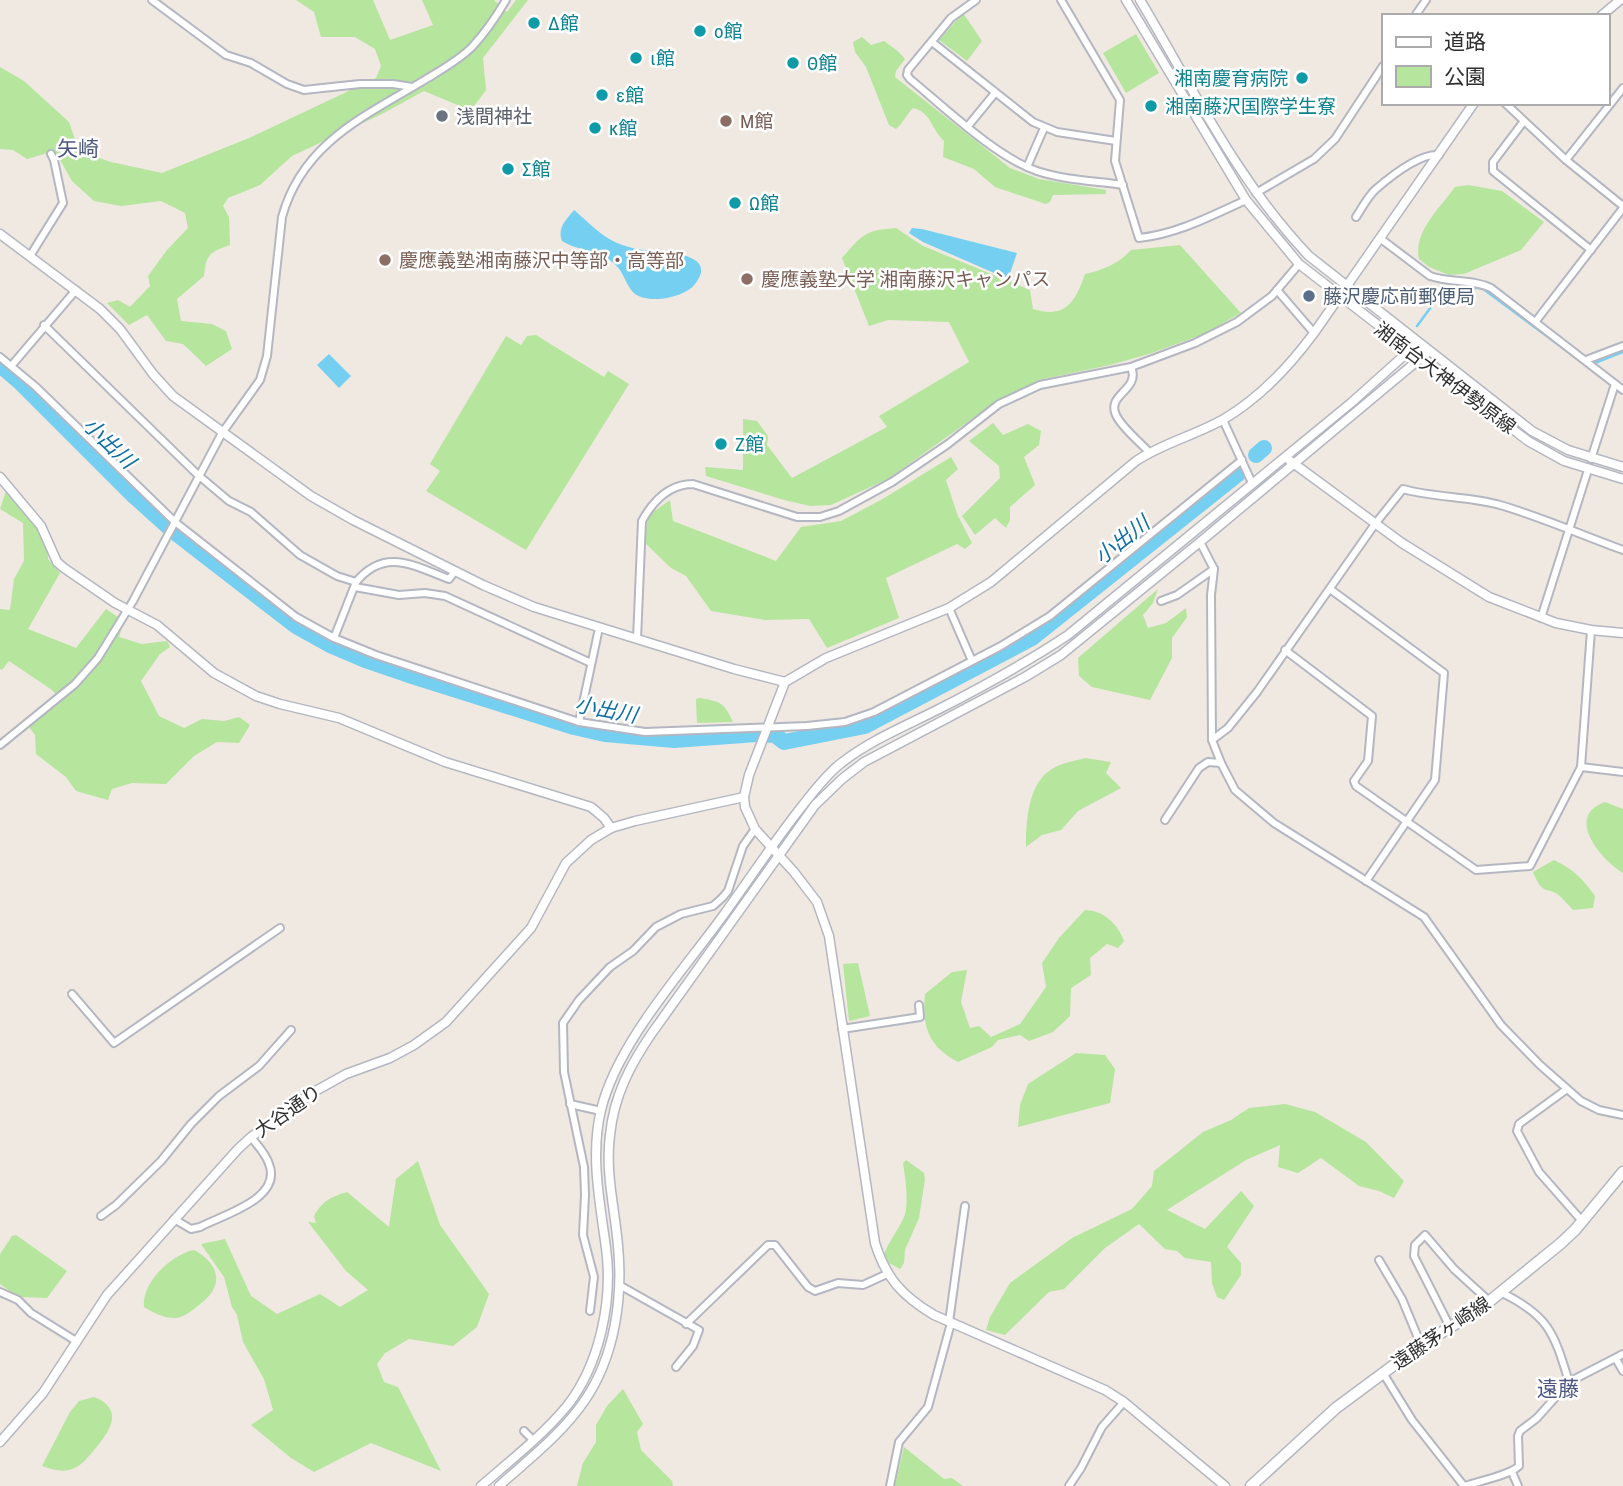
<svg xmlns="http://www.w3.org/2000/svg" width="1623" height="1486" font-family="'Roboto Condensed','Noto Sans JP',sans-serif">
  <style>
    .green { fill: #b6e59e }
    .water { fill: #75cff0 }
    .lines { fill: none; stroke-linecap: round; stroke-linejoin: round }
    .stream { stroke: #75cff0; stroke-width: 2.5 }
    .river { stroke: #75cff0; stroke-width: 16 }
    .minor-casing { stroke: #b4b7c1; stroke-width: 10 }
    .tertiary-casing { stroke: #b4b7c1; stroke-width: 11 }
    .secondary-casing { stroke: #b4b7c1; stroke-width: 13 }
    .minor { stroke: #fff; stroke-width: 6 }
    .tertiary { stroke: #fff; stroke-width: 8 }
    .secondary { stroke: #fff; stroke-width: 10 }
    .culture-dot { fill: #0f9aa8; stroke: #fff; stroke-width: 2.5 }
    .worship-dot { fill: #6b7280; stroke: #fff; stroke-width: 2.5 }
    .education-dot { fill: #8d6e63; stroke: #fff; stroke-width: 2.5 }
    .service-dot { fill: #5c6f8a; stroke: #fff; stroke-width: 2.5 }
    .labels { text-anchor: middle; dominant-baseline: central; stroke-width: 5; stroke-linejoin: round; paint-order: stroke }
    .culture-label { font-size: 19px; fill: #0d838f; stroke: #fff; text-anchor: start }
    .worship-label { font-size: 19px; fill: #5b616d; stroke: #fff; text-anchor: start }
    .education-label { font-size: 19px; fill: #785e54; stroke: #fff; text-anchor: start }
    .service-label { font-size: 19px; fill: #4e5e75; stroke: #fff; text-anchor: start }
    .street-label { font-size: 19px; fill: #2e2e2e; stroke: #fff }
    .neighbourhood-label { font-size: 21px; fill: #4d5680; stroke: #fff }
    .water-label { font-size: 21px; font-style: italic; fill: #0d6fa3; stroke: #fff }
  </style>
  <rect width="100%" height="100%" fill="#efe9e1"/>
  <g class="green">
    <path d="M296 0H373L390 40 433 25 422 0H494L507 12 516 0H528L483 58 486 90 474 106 467 109 424 91 382 114 292 156 260 185 228 198 223 206 229 217 230 245C210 252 206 254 204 276L177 299 181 321 212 324 226 331 232 349 206 366 183 344 166 341 147 315 129 325 107 303 118 300 130 307 150 286 148 276 167 250 188 228 185 213 161 201 121 206 94 201 72 181 55 151 27 159 13 150 0 149V67L24 81 69 122 79 151 111 162 162 173 249 138 376 78 381 66 375 49 355 37H321L314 12Z"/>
    <path d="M963 13 982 41 967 61 939 40Z"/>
    <path d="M1136 34 1159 73 1126 93 1103 53Z"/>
    <path d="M862 37 871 45 884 41C891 46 900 52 905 59L896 71 895 77 1010 168 1039 179 1106 190V194L1053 195 1050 202 1046 204 995 187 974 169 943 157 944 141C931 129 932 113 913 108 906 115 903 123 896 129L889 125 866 67 855 52 853 42Z"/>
    <path d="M1468 185 1502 191 1544 222 1521 250 1464 274 1449 275 1429 267 1419 259C1413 232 1440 208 1455 187Z"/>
    <path d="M896 228 923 246 1030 290 1033 309C1065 319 1075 303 1085 274 1101 271 1120 263 1131 250L1180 245 1241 313 1204 334 1149 354 1110 365 1039 380 990 406 888 479 831 505 810 506 784 500 706 476 705 467 743 470V419L757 421 768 436 767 445 792 478 887 427 879 416 969 362 949 322 888 320 869 326 842 258C862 235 865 230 896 228Z"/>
    <path d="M536 335 604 377 608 371 629 384 526 550 426 491 440 471 430 464 506 336 521 345 527 336Z"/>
    <path d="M993 423 1003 435 1028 424 1041 431 1039 445 1024 457 1035 485 1010 507V520L1006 528 995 518 975 535 962 516 1000 478 999 466 969 441Z"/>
    <path d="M951 457 958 469 946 480 958 516 972 543 965 549 957 544 886 578 899 618 827 648 809 619 765 620 711 611 686 576 671 568 643 541 649 515 670 500 673 521 776 561 801 527 841 521 881 500Z"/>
    <path d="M9 490 38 527 47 544 48 559 60 573 28 629 76 648 106 609 124 621 119 637 142 644 167 641 170 647 160 654 141 681 159 716 184 728 202 719 224 721 239 717 250 725 239 743 217 742 194 756 166 784 132 783 112 789 108 800 76 791 66 777 36 754 35 735 27 724 59 698 52 690 9 661 2 670 0 669V609L10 610 14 579 24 561 23 523 0 509 6 491Z"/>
    <path d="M1158 589 1153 603 1143 615 1148 628 1166 623 1186 608 1187 617 1172 638V658L1150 700 1092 687 1079 676 1078 658Z"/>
    <path d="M700 698C721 702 724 702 733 722L697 723 696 699Z"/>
    <path d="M1085 758 1111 762 1106 773 1121 788 1078 811 1061 830 1042 835 1026 847C1026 821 1028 783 1052 769 1061 763 1075 761 1085 758Z"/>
    <path d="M1605 802 1623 809V873C1601 860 1564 816 1605 802Z"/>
    <path d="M1554 860C1573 869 1583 879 1595 896L1593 908 1573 910C1569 906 1565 901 1561 897 1547 884 1544 899 1533 872Z"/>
    <path d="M1085 910C1103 910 1118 924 1124 941L1118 948 1107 944 1090 958 1091 975 1071 988 1070 1016 1053 1032 1029 1041 1020 1035 998 1040 992 1047 958 1062C928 1046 922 1027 925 994L952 972 967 970 961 1002 970 1028 979 1026 991 1037 1020 1024 1046 987 1042 963 1059 938Z"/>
    <path d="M858 963 870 1016 849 1021 843 964Z"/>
    <path d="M1076 1053 1105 1055 1115 1069 1110 1103 1018 1127 1020 1105 1028 1084Z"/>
    <path d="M1285 1104 1315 1112 1366 1142 1404 1181 1394 1198 1379 1191 1359 1186 1321 1158 1298 1173 1278 1167 1280 1145 1246 1160 1167 1210 1205 1229 1241 1191 1254 1206 1227 1247 1241 1263V1275L1224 1300 1217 1297 1212 1283 1211 1262 1185 1258 1177 1251 1165 1249 1139 1224 1105 1248 1064 1289 1049 1292 1005 1335 986 1330 990 1317 1010 1283 1072 1238 1132 1209 1152 1186 1154 1171 1203 1132 1231 1120 1249 1108Z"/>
    <path d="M906 1160 924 1173 925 1179 919 1218 905 1250 904 1263 900 1269 889 1263 884 1254C889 1241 902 1225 905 1214 909 1201 905 1176 903 1163Z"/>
    <path d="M418 1161 440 1225 489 1294 477 1327 453 1346 409 1339 385 1353 377 1364 384 1382 398 1387 441 1471 371 1443 314 1472 291 1458 251 1425 273 1410 264 1379 243 1342 237 1315 232 1307 224 1277 201 1244 225 1239 251 1296 277 1314 320 1294 340 1307 368 1290 346 1271 308 1222 316 1223 314 1216C322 1201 331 1197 347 1192L389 1227 396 1179Z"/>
    <path d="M16 1235 67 1271 47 1298 18 1297 0 1284V1254L12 1236Z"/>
    <path d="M194 1250C220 1264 225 1286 199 1305 191 1311 185 1317 175 1318 163 1318 154 1313 144 1307 141 1283 172 1254 194 1250Z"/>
    <path d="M623 1389 643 1424 637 1432 641 1450 672 1481 673 1486H577L583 1463 596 1442V1425L607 1406Z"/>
    <path d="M94 1397C125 1409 110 1431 95 1449 88 1457 81 1467 69 1470 60 1472 51 1469 42 1466L70 1412 79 1401Z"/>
    <path d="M904 1447 944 1479 952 1478 963 1486H895Z"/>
  </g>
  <g class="water">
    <path d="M574 210C587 221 601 236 617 243 625 246 634 249 643 250 657 252 721 251 695 284 685 298 644 306 632 291 624 281 623 269 611 261 596 249 578 251 562 241 557 228 566 220 574 210Z"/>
    <path d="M912 228 922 229 1017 253 1008 279 923 242 909 233Z"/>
    <path d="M329 354 351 376 339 388 317 365Z"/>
  </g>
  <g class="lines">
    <path class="stream" d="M1417 326 1445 288H1482L1587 366 1623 352"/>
    <g class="river">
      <path d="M0 365 21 383 134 496 173 531 296 626 332 646 365 660 406 674 574 727 605 734 674 740 757 734 775 735 784 742 865 726 1032 638 1238 474"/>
      <path d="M1256 455 1264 448"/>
    </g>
    <defs>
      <g id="minor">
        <path d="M152 0 226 55 251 63 287 84 304 90 360 84H393L412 87"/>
        <path d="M976 0 951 18 908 70 907 75 910 79C944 107 996 157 1037 171 1064 180 1095 181 1123 185"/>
        <path d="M1061 0 1120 100 1115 161 1139 238C1177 234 1211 216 1246 200"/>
        <path d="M1415 16 1426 0"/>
        <path d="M932 42 1033 122 1057 132 1116 141"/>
        <path d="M1505 103 1566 160 1623 206"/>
        <path d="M1524 121 1493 162V171L1591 250"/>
        <path d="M968 126 995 93"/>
        <path d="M1566 160 1623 88"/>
        <path d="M1027 167 1044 128"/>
        <path d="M1256 193 1314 159 1335 139 1383 66"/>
        <path d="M1356 217C1362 208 1368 196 1376 189 1390 177 1420 153 1439 155"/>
        <path d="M1381 239 1430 276C1450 283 1473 279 1491 288L1623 390"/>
        <path d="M30 256 63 203 54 160 51 154"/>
        <path d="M1277 290 1314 333"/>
        <path d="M1536 321 1623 208"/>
        <path d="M44 325 198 475 229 501 251 512 300 555 337 576 356 582 334 638"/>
        <path d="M0 357 36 387 175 522 296 617 334 638 376 655 579 722 645 732 807 726 845 722 874 712 1001 646 1050 616 1242 460"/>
        <path d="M1586 360 1623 346"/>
        <path d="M12 365 76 290"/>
        <path d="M1131 367C1141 390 1106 394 1116 415 1122 428 1139 441 1149 452"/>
        <path d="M1223 420 1252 483"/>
        <path d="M1591 459 1615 384"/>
        <path d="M1200 542 1214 569 1211 595 1212 740 1221 763 1235 790 1274 823 1424 917 1501 1025 1540 1065 1581 1101 1599 1110 1623 1115"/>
        <path d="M356 582C385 547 414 566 449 579L455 571"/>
        <path d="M355 587 399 595 425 593 445 596 591 663"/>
        <path d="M1330 589 1444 673 1435 780 1366 881"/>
        <path d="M1161 601 1177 595 1214 569"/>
        <path d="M949 608 972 661"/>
        <path d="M1541 618 1588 470"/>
        <path d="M637 639 642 521C653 501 669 484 693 484L797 517H820L839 511 892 482 948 444 999 404 1040 385 1131 367 1195 343 1237 322 1272 296 1299 264"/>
        <path d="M1285 650 1372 716 1368 761 1354 781 1356 786 1476 870 1530 866 1581 767 1591 630"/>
        <path d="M579 722 599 628"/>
        <path d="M1212 740 1228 728 1257 692 1375 524 1403 489C1435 498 1468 496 1500 505 1541 517 1582 535 1623 550"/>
        <path d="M0 745 75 684 98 658 133 601 222 433 260 380 267 356 282 217C302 144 363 117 423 81 439 71 458 61 472 47 485 33 496 17 506 0"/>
        <path d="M1581 767 1623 772"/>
        <path d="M1165 820 1199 768 1208 762 1221 763"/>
        <path d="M72 994 114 1043 280 928"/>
        <path d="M842 1029 920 1017 919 1005"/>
        <path d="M1567 1089 1519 1124 1517 1131 1539 1172 1582 1221"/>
        <path d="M570 1104 601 1111"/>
        <path d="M101 1216 116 1205 161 1161 191 1124 219 1096 259 1066 291 1030"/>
        <path d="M174 1219 191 1229 200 1227C222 1215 283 1199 269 1164 266 1154 257 1145 251 1137"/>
        <path d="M1379 1260 1402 1299 1421 1345"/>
        <path d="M621 1286 699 1330 693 1346 676 1367"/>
        <path d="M0 1292 18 1300 31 1313 76 1341"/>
        <path d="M1500 1292C1549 1315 1554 1333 1569 1382"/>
        <path d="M590 1311 594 1277 583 1235 585 1195 584 1167 564 1072 563 1023 579 1000 610 967 633 951 656 927 681 914 713 906 722 898 728 891 743 846 755 829"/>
        <path d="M949 1322 965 1206"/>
        <path d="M686 1324 768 1245H775L808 1287 815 1291 838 1283 863 1285 887 1274"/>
        <path d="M1450 1327 1414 1256 1415 1245 1425 1235 1454 1269 1489 1301"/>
        <path d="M1616 1359 1623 1371"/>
        <path d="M1383 1373 1412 1420 1464 1486"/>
        <path d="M524 1431 533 1440"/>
        <path d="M1512 1472 1518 1486"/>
        <path d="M890 1486 899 1442 928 1407 951 1323"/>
        <path d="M1069 1486 1081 1468 1102 1427 1124 1402"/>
        <path d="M1465 1486C1479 1481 1510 1475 1519 1466L1518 1436 1520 1431 1537 1418 1569 1382 1623 1354"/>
      </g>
      <g id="tertiary">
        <path d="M1126 0 1246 200 1299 264 1528 441 1564 461 1623 479"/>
        <path d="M1140 0C1192 87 1238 182 1309 256L1532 431 1568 450 1623 467"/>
        <path d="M1601 16 1620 0"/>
        <path d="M0 234 100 309 120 329 153 374 173 396 311 496 353 520 483 585 534 607 734 669 785 682"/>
        <path d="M1289 460 1402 543 1489 597 1556 623 1591 630 1623 633"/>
        <path d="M0 477 41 526 57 562 64 568 115 603 157 625 214 673 256 696 280 704 339 718 445 762 591 807 604 818 611 828"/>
        <path d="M0 1442 43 1393 107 1295 238 1149 251 1137 312 1093 346 1074 390 1058 414 1045 446 1022 531 928 566 863 591 840 611 828 635 821 744 797"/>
        <path d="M481 1486C510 1461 542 1436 567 1406 600 1364 613 1300 606 1248 600 1203 590 1155 601 1110 617 1043 684 970 725 913 751 877 775 840 803 805 814 791 826 775 840 764 869 741 905 726 937 710 982 687 1026 663 1068 635L1351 403 1418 343"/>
        <path d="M499 1486C529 1459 562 1434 585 1400 615 1356 623 1298 618 1246 615 1209 605 1173 610 1135 614 1096 630 1065 652 1033L815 805 842 779 864 762 1025 677 1061 655 1200 542 1428 352"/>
        <path d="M1225 1486 1124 1402 1105 1390 934 1315C902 1296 886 1278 875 1243L829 936 817 902 794 872 755 829 745 807 744 797 749 775 785 682 826 658 949 608 991 582 1136 461C1163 443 1196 435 1224 419 1261 397 1289 367 1314 333L1474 103"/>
      </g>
      <path id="secondary" d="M1251 1486 1336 1408 1421 1345 1480 1309 1560 1244 1575 1230 1623 1172"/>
    </defs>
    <use href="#minor" class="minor-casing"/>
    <use href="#tertiary" class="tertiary-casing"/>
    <use href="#secondary" class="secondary-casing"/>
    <use href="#minor" class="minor"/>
    <use href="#tertiary" class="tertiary"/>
    <use href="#secondary" class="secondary"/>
  </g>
  <g class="culture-dot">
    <circle cx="534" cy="23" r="7"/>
    <circle cx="700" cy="31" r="7"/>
    <circle cx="636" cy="58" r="7"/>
    <circle cx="793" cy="63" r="7"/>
    <circle cx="1302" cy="78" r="7"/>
    <circle cx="602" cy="95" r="7"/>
    <circle cx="1151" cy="106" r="7"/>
    <circle cx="595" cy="128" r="7"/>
    <circle cx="508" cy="169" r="7"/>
    <circle cx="735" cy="203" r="7"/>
    <circle cx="721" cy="444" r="7"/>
  </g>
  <circle class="worship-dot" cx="442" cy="116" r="7"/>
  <g class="education-dot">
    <circle cx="726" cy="121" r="7"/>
    <circle cx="385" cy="260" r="7"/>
    <circle cx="747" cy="279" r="7"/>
  </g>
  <circle class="service-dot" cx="1309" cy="296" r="7"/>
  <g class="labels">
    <g class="culture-label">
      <text x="548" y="23">Δ館</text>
      <text x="714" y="31">ο館</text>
      <text x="650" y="58">ι館</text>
      <text x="807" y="63">Θ館</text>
      <text x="1288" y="78" text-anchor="end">湘南慶育病院</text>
      <text x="616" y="95">ε館</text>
      <text x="1165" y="106">湘南藤沢国際学生寮</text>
      <text x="609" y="128">κ館</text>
      <text x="522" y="169">Σ館</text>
      <text x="749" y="203">Ω館</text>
      <text x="735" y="444">Ζ館</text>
    </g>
    <g class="worship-label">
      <text x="456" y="116">浅間神社</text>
    </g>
    <g class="education-label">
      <text x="740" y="121">Μ館</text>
      <text x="399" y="260">慶應義塾湘南藤沢中等部・高等部</text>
      <text x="761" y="279">慶應義塾大学 湘南藤沢キャンパス</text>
    </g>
    <g class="service-label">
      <text x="1323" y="296">藤沢慶応前郵便局</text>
    </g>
    <g class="street-label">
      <text transform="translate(1445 378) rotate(37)">湘南台大神伊勢原線</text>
      <text transform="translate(288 1111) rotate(-35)">大谷通り</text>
      <text transform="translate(1441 1333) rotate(-34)">遠藤茅ヶ崎線</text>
    </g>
    <g class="neighbourhood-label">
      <text x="78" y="149">矢崎</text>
      <text x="1558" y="1389">遠藤</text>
    </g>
    <g class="water-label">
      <text transform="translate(109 443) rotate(44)">小出川</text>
      <text transform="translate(1122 540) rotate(-38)">小出川</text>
      <text transform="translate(606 710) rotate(11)">小出川</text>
    </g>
  </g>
  <rect x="1382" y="14" width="228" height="91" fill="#ffffff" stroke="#ababab" stroke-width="2"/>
  <rect x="1396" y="37" width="35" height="10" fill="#ffffff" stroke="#ababab" stroke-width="2"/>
  <text x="1444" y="49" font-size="21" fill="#2e2e2e">道路</text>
  <rect x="1396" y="66" width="35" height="21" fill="#b6e59e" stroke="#ababab" stroke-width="2"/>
  <text x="1444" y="84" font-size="21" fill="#2e2e2e">公園</text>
</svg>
